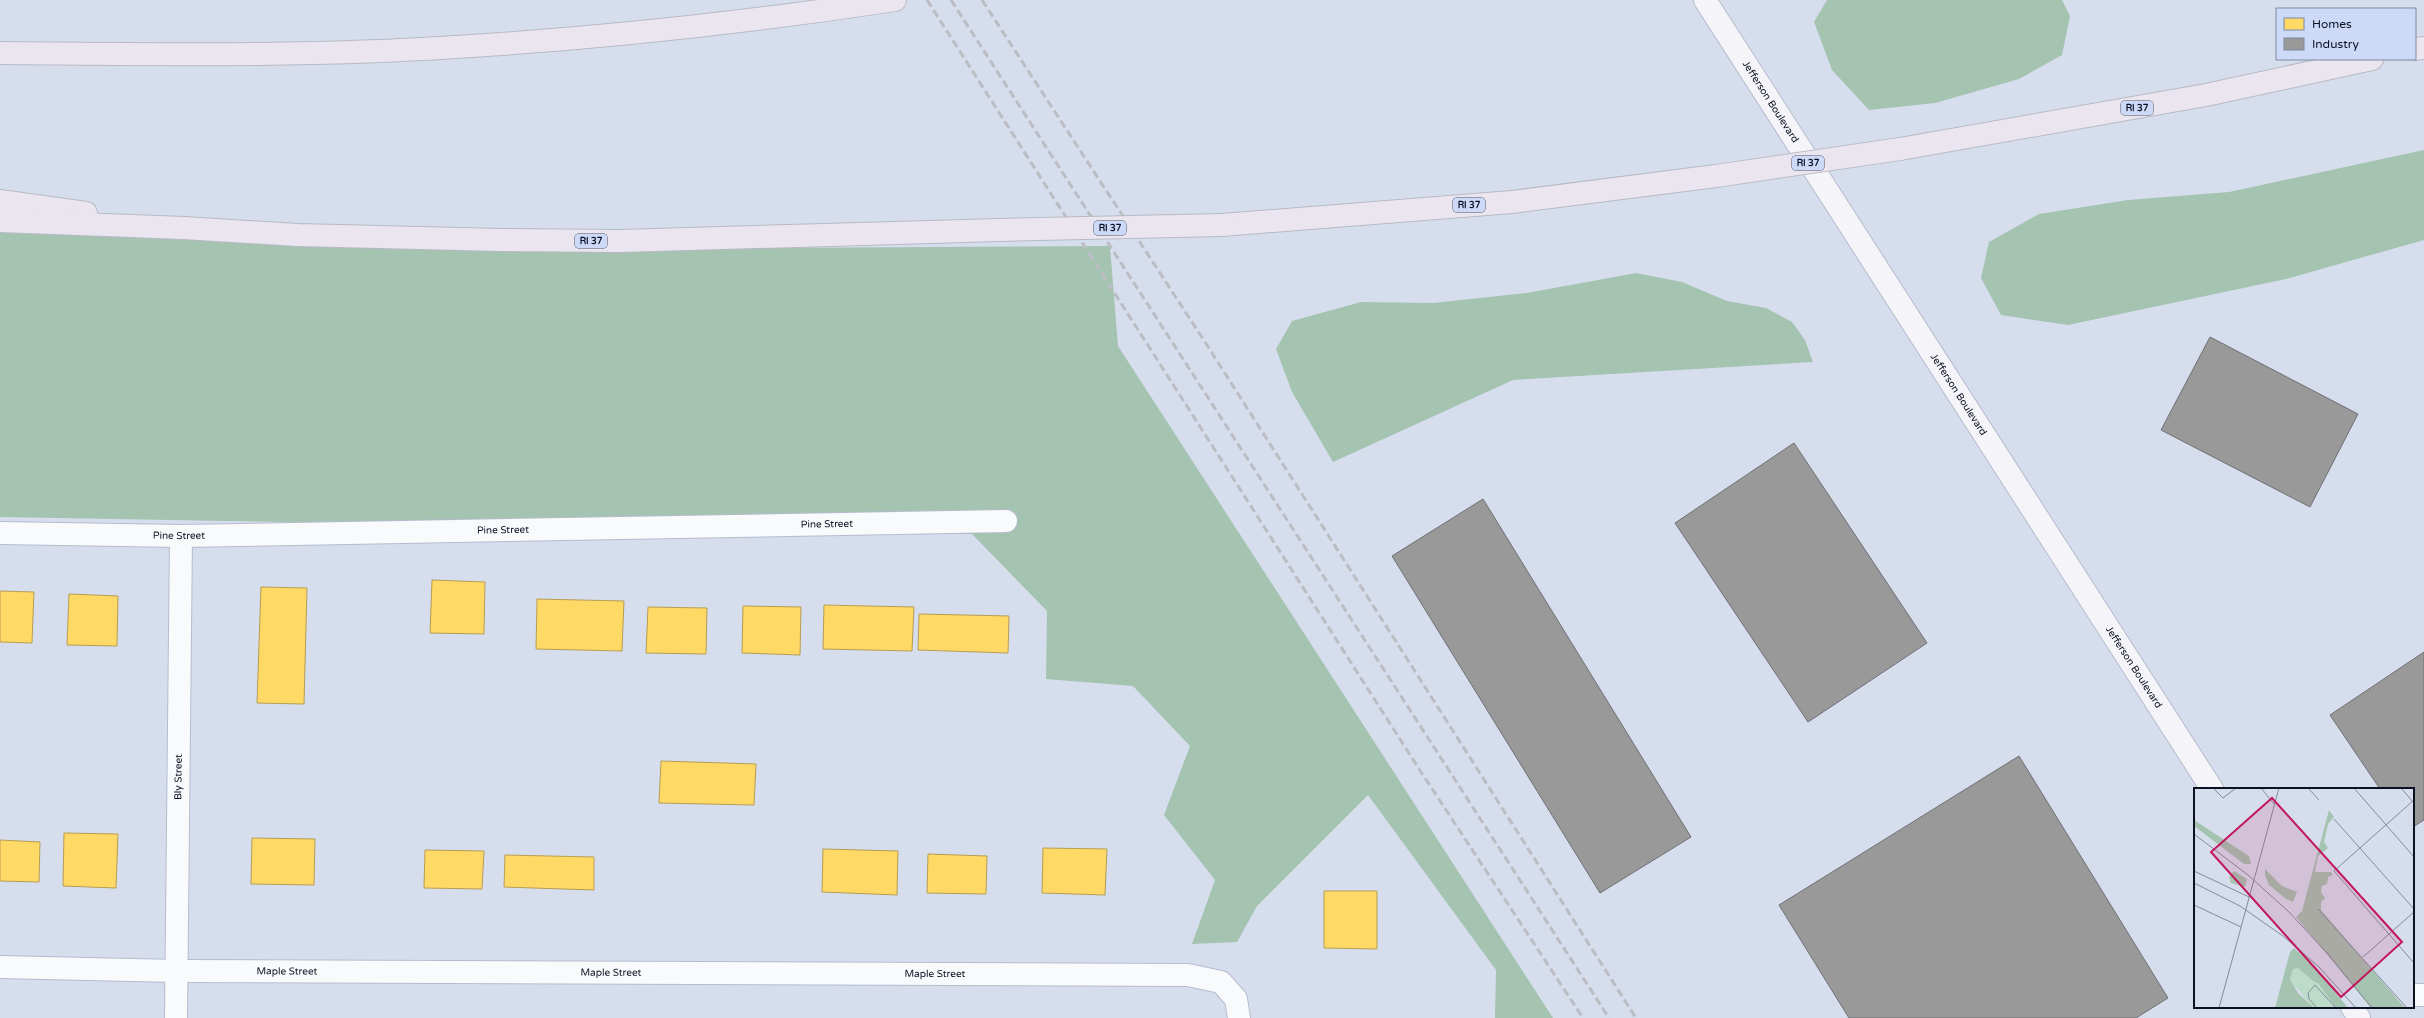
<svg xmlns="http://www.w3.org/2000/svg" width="2424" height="1018" font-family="'Varela Round',sans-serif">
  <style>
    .forest { fill: #a5c3b1 }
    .homes { fill: #ffd966; stroke: #b69d52 }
    .industry { fill: #999; stroke: #6e7075 }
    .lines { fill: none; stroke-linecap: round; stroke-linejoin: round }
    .minor-casing { stroke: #b5bccd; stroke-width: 24 }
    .secondary-casing { stroke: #b5bccd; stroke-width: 24 }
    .motorway-casing { stroke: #b7bac4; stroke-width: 24 }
    .minor { stroke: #f9fafc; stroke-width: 22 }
    .secondary { stroke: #f5f4f8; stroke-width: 22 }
    .motorway { stroke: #ebe5ef; stroke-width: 22 }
    .rail { stroke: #bbbdc2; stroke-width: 3; stroke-dasharray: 8 4; stroke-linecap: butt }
    .motorway-bridge-casing { stroke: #b7bac4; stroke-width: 24; stroke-linecap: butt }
    .motorway-bridge { stroke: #ebe5ef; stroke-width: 22 }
    .labels { text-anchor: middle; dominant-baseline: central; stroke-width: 4; stroke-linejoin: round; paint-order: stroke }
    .shield { fill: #ccdaf8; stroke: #444d62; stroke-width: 1 }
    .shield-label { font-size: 9px; font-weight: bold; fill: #0a1122 }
    .street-label { font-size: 10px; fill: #0a1122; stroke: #ccdaf8 }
    .inset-road { fill: none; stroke: #848c9c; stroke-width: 1 }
    .view { fill: #c2185b; fill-opacity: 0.15; stroke: #c2185b; stroke-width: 2 }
    .inset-edge { fill: none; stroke: #0a1122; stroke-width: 2 }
  </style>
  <rect width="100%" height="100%" fill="#d6deee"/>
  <g class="forest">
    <path d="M1827 0H2062L2070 16 2062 55 2019 79 1935 103 1869 110 1832 70 1814 22Z"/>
    <path d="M2424 150V240L2286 279 2068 325 2001 315 1981 278 1989 242 2039 214 2128 200 2229 192Z"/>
    <path d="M0 214 744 248 1110 246 1118 346 1553 1018H1495L1496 970 1368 795 1257 906 1237 942 1192 944 1215 880 1164 815 1190 746 1133 686 1046 679 1047 611 972 534 0 517Z"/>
    <path d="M1636 273 1682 282 1727 301 1766 308 1792 322 1805 340 1813 362 1513 380 1333 462 1292 392 1276 349 1292 321 1361 302 1433 303 1527 293Z"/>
  </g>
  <g class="homes">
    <path d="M432 580 485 582 484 634 430 633Z"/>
    <path d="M261 587 307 588 304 704 257 703Z"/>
    <path d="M0 591 34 592 32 643 0 642Z"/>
    <path d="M69 594 118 596 117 646 67 645Z"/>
    <path d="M537 599 624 601 622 651 536 649Z"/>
    <path d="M824 605 914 607 912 651 823 649Z"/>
    <path d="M743 606 801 607 800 655 742 653Z"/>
    <path d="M648 607 707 608 706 654 646 653Z"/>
    <path d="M919 614 1009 616 1008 653 918 650Z"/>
    <path d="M661 761 756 764 754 805 659 803Z"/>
    <path d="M64 833 118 834 116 888 63 886Z"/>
    <path d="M252 838 315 839 314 885 251 884Z"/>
    <path d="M0 840 40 842 39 882 0 881Z"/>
    <path d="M1043 848 1107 849 1105 895 1042 893Z"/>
    <path d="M823 849 898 851 897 895 822 892Z"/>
    <path d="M425 850 484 851 482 889 424 888Z"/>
    <path d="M928 854 987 856 986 894 927 893Z"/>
    <path d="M505 855 594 857V890L504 887Z"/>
    <path d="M1324 891H1377V949L1324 948Z"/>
  </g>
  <g class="industry">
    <path d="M2210 337 2358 414 2310 507 2161 430Z"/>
    <path d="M1794 443 1927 643 1808 722 1675 523Z"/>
    <path d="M1483 499 1691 837 1600 893 1392 556Z"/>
    <path d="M2424 652V820L2413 827V789H2380L2330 715Z"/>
    <path d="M2019 756 2168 998 2136 1018H1849L1779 905Z"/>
  </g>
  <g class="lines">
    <defs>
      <g id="minor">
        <path id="s1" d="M0 533 181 536 1006 521"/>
        <path id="s2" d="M0 967 176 971 1188 975 1221 982 1236 999 1239 1018"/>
        <path d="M2413 995H2424"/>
        <path id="s3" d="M176 1018 181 536"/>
      </g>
      <g id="secondary">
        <path id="s4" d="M1705 0 2212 789"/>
        <path d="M2352 1007 2359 1018"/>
      </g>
      <g id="motorway">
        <path d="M2415 49 2424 48"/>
        <path d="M0 53C152 54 304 57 456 47 602 38 750 22 895 0"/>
        <path d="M1900 149 2206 95 2372 59"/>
        <path d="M0 201 86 213"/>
        <path d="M0 221 184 228 298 235 501 240 620 241 999 230"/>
        <path d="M1222 225 1512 202 1716 176"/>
      </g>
    </defs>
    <use href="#minor" class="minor-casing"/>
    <use href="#secondary" class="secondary-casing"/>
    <use href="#motorway" class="motorway-casing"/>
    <use href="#minor" class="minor"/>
    <use href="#secondary" class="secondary"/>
    <use href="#motorway" class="motorway"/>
    <g class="rail">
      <path d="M927 0 1421 772 1583 1018"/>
      <path d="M951 0 1609 1018"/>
      <path d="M982 0 1205 342 1636 1018"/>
    </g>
    <defs>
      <g id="motorway-bridge">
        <path d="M1716 176 1900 149"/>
        <path d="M999 230 1222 225"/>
      </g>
    </defs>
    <use href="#motorway-bridge" class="motorway-bridge-casing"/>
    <use href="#motorway-bridge" class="motorway-bridge"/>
  </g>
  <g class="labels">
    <g class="shield">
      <rect x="2121" y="101" width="32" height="14" rx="3"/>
      <rect x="1792" y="156" width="32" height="14" rx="3"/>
      <rect x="1453" y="198" width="32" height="14" rx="3"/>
      <rect x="1094" y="221" width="32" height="14" rx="3"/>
      <rect x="575" y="234" width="32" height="14" rx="3"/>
    </g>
    <g class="shield-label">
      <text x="2137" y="108">RI 37</text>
      <text x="1808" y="163">RI 37</text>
      <text x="1469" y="205">RI 37</text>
      <text x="1110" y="228">RI 37</text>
      <text x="591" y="241">RI 37</text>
    </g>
    <g class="street-label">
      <text stroke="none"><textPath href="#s4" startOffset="121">Jefferson Boulevard</textPath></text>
      <text stroke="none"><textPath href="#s4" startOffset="469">Jefferson Boulevard</textPath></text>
      <text stroke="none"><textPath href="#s1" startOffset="827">Pine Street</textPath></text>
      <text stroke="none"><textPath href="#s1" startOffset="503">Pine Street</textPath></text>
      <text stroke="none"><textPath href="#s1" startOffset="179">Pine Street</textPath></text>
      <text stroke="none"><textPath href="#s4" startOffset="793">Jefferson Boulevard</textPath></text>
      <text stroke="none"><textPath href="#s3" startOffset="241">Bly Street</textPath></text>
      <text stroke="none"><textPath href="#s2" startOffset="287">Maple Street</textPath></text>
      <text stroke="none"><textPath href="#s2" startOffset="611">Maple Street</textPath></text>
      <text stroke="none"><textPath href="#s2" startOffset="935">Maple Street</textPath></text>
    </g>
  </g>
  <g transform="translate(2194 788)">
    <rect width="220" height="220" fill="#d6deee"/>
    <path d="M101 168 141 212 147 220H119L94 189Z" fill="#bddbc9"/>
    <path d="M135 22 140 29 134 36 130 54 134 60 124 68 121 84H137L139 87 134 89 133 96 128 98 127 104 131 110 127 114V122L211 220H177L102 129 108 123ZM0 32 55 68 57 76H50L4 41 0 38ZM71 81 88 98 103 104 99 114 92 111 75 97 71 87ZM40 83 53 91 51 99 37 95 35 89ZM100 160 122 181 154 220H142L124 195 119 193 104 180 99 181 96 191 104 205 120 220H81L96 164Z" fill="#a5c3b1"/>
    <path class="inset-road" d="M19 0 29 10 42 0M67 0 80 16M114 0 125 12M160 0 220 69M207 0 220 15M220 12 140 83 220 175M140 31 220 121M0 46 54 87 95 124 134 166 178 220M0 83 55 109M0 95 46 118 89 148 125 179 162 220M0 117 47 139M124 121 213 220M169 169 220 124M25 220 85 0M123 220 115 211 114 205 121 197 142 220"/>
    <path class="view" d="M78 10 208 154 147 209 17 64Z"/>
    <rect width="220" height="220" class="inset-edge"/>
  </g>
  <rect x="2276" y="8" width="140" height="52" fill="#ccdaf8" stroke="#7e8aa2"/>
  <rect x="2284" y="18" width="20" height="12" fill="#ffd966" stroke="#7e8aa2"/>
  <text x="2312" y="28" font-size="12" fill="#0a1122">Homes</text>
  <rect x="2284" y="38" width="20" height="12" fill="#999999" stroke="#7e8aa2"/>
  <text x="2312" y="48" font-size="12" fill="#0a1122">Industry</text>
</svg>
